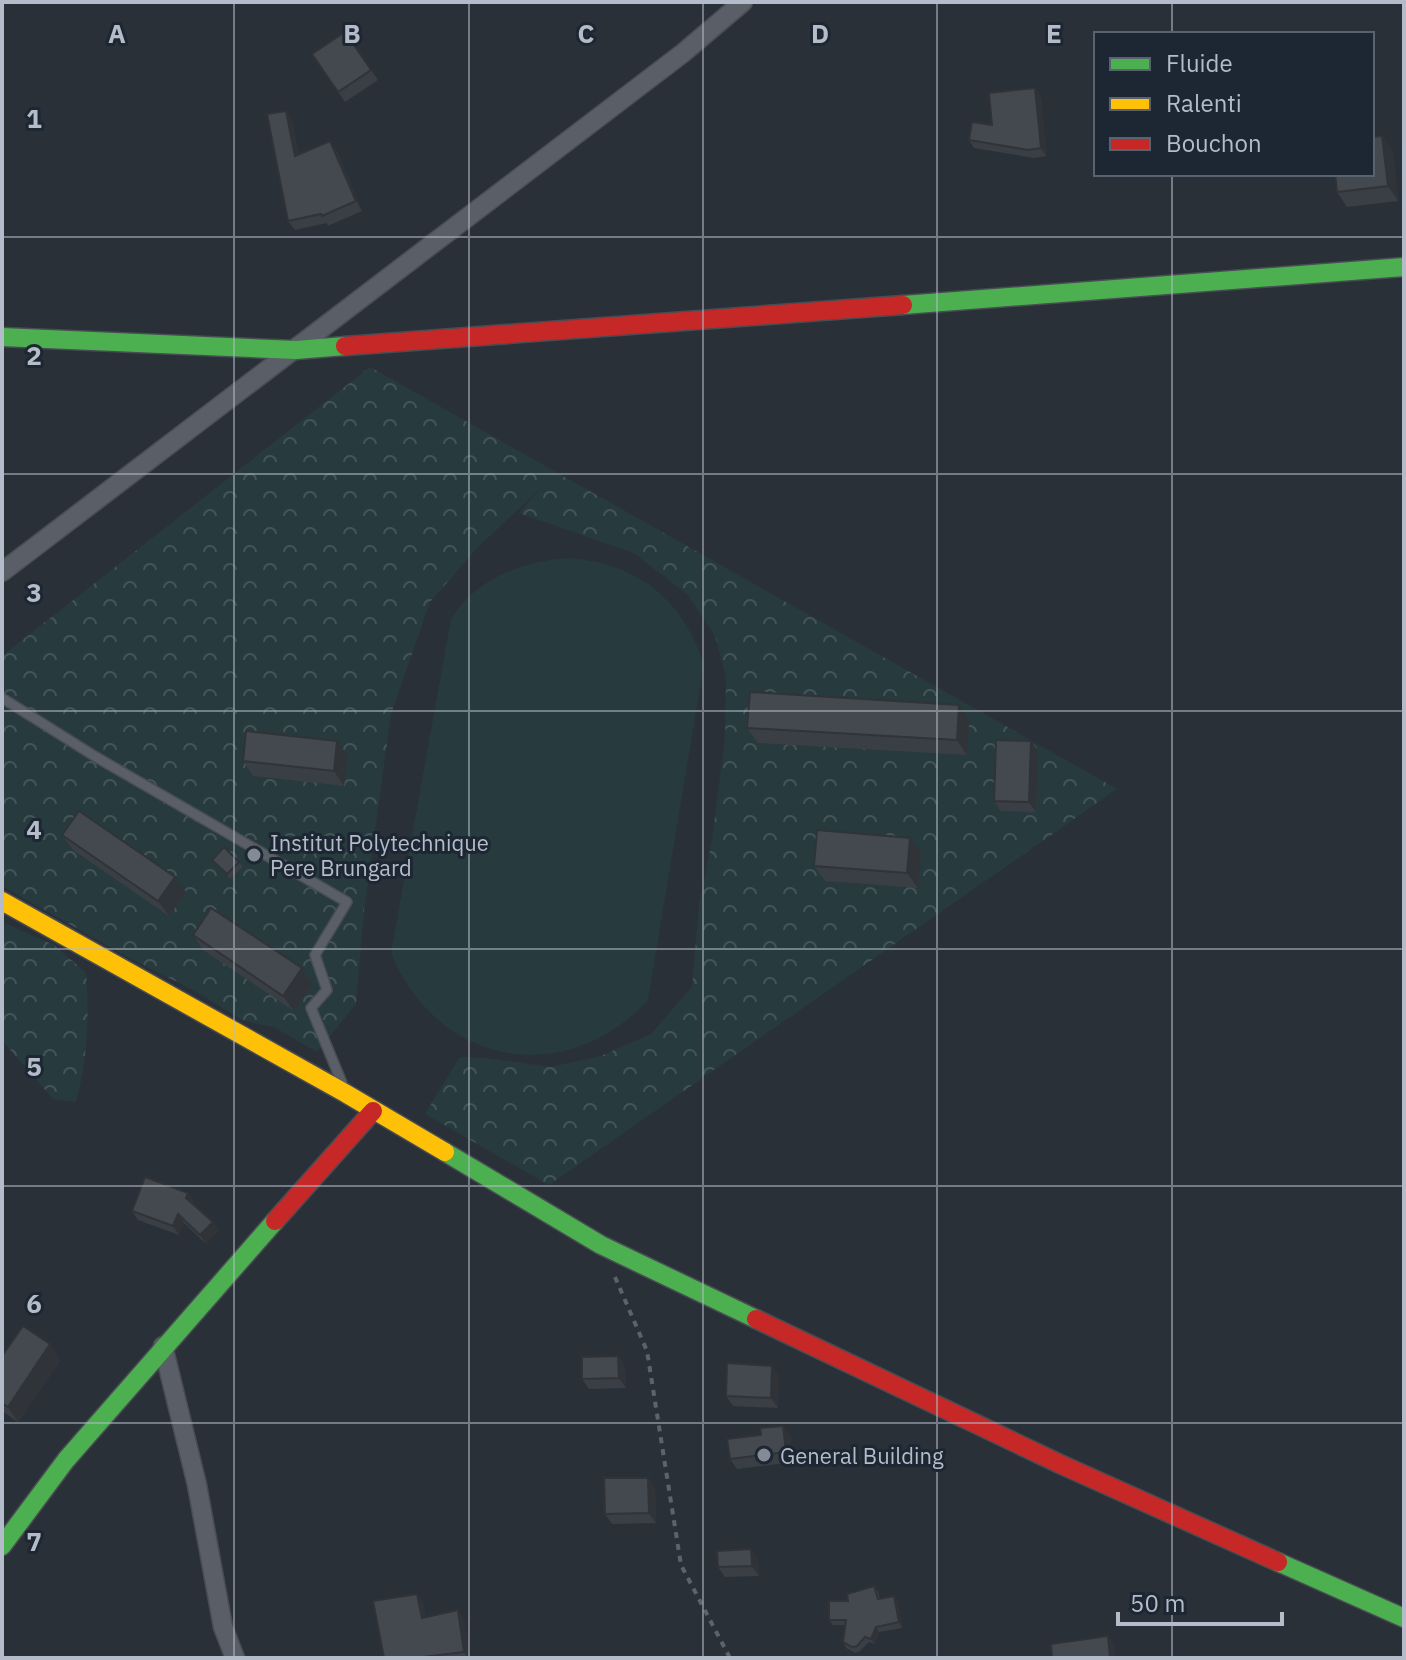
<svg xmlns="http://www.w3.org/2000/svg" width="1406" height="1660" font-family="'IBM Plex Sans',sans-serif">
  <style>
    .green { fill: #273a3e }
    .forest { fill: url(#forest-crowns) }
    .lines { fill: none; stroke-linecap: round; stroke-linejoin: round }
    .lane-casing { stroke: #484c53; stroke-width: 12 }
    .street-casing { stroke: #484c53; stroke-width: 21 }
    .fast-casing { stroke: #484c53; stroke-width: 21 }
    .slow-casing { stroke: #484c53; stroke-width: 21 }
    .jam-casing { stroke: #484c53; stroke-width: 21 }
    .path { stroke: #5d636a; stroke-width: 4; stroke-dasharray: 6 6; stroke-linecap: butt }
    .lane { stroke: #5a5e66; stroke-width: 9 }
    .street { stroke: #5a5e66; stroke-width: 18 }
    .fast { stroke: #4caf50; stroke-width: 18 }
    .slow { stroke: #ffc107; stroke-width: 18 }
    .jam { stroke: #c62828; stroke-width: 18 }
    .wall { fill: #3a3f45 }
    .shaded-wall { fill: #303338 }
    .building { fill: #444950; stroke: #303338; stroke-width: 2 }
    .grid { fill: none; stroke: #b4bcc9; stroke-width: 2; stroke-opacity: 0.55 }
    .poi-dot { fill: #848b96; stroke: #1d2633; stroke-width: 3 }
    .labels { text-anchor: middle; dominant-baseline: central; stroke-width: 6; stroke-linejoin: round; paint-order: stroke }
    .poi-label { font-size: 22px; fill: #b4bcc9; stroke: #1d2633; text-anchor: start }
    .grid-label { font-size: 26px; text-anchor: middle; font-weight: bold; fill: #b4bcc9; stroke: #1d2633; stroke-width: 6; stroke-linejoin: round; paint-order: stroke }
  </style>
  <defs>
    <pattern id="forest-crowns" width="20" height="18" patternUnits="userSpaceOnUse" patternTransform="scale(2)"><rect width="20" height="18" fill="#273a3e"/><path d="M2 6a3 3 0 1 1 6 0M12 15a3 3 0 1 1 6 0" fill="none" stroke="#445559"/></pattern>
  </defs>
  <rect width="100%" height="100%" fill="#2a3038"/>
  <path class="green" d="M569 558C639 564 681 598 704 664L648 1000C565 1090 437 1066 391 953L451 619C476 578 523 561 569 558Z"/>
  <g class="forest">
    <path d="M370 367 1117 789 549 1185 425 1114 460 1057 484 1058 551 1067 601 1056 651 1034 692 987 699 906 712 840 725 738 726 677 715 636 688 595 634 553 519 513 540 489 478 547 430 602 391 714 364 911 356 1004 317 1052 274 1027 242 1020 195 991 126 956 2 886V656Z"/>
    <path d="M2 922 54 945 86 973C90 1015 87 1062 76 1102L53 1099 2 1040Z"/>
  </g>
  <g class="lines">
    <defs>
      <path id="lane" d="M2 698 96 757 347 902 315 955 327 990 311 1008 342 1083"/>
      <g id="street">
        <path d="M2 572 683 53 743 2"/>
        <path d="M163 1346 197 1485 223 1627 235 1658"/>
      </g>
      <g id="fast">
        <path d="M903 305 1404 267"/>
        <path d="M2 337 296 350 345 346"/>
        <path d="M445 1152 601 1245 756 1319"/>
        <path d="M2 1546 66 1460 275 1221"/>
        <path d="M1278 1562 1404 1618"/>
      </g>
      <path id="slow" d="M2 901 345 1093 445 1152"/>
      <g id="jam">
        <path d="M345 346 903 305"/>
        <path d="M275 1221 373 1111"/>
        <path d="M756 1319 1060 1464 1278 1562"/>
      </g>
    </defs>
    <use href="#lane" class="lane-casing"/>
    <use href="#street" class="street-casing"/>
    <use href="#fast" class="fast-casing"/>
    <use href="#slow" class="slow-casing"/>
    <use href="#jam" class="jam-casing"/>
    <path class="path" d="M615 1277 647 1351 681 1565 730 1658"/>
    <use href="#lane" class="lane"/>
    <use href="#street" class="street"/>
    <use href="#fast" class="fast"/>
    <use href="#slow" class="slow"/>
    <use href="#jam" class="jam"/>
  </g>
  <g class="wall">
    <path d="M345 32 378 80 345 102 312 54Z"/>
    <path d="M1035 88 1041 96 1046 156 1034 158 974 148 969 140 992 125Z"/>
    <path d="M286 111 292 120 299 155 337 151 362 211 328 226 327 223 295 230 288 221Z"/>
    <path d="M1393 151 1398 201 1347 207 1337 192Z"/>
    <path d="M969 720 967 755 758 743 747 728Z"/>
    <path d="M337 741 348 756 344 786 253 776 243 761Z"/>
    <path d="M1031 741 1038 751 1036 812 1001 811 994 801Z"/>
    <path d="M62 835 186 892 169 916 73 850Z"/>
    <path d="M921 853 918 888 825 881 814 866Z"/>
    <path d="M212 860 239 862 243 867 230 879Z"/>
    <path d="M193 935 302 968 312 984 294 1011 203 950Z"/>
    <path d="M188 1193 194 1202 193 1204 219 1230 206 1244 184 1223 179 1235 138 1220 132 1211Z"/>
    <path d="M2 1356 61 1360 18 1422 2 1411Z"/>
    <path d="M618 1356 625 1366 626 1388 589 1389 582 1379Z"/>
    <path d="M779 1376 778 1408 733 1406 726 1396Z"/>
    <path d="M783 1426 790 1436 793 1462 737 1469 730 1459 761 1435Z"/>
    <path d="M648 1478 655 1488 656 1523 612 1524 605 1514Z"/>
    <path d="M751 1549 758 1559 759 1576 725 1577 718 1567Z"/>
    <path d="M874 1586 878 1592 880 1599 894 1596 898 1601 902 1628 879 1632 875 1644 869 1642 860 1651 855 1653 846 1648 843 1642 845 1625H833L829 1620 848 1601Z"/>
    <path d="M417 1594 423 1603 426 1617 464 1619 470 1658H384Z"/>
  </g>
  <g class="shaded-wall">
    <path d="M1035 88 1041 96 1046 156 1041 148Z"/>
    <path d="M286 111 292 120 302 166 295 156Z"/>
    <path d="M1382 136 1393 151 1398 201 1388 186Z"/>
    <path d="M330 141 337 151 362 211 356 201Z"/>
    <path d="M959 705 969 720 967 755 957 740Z"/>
    <path d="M337 741 348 756 344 786 334 771Z"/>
    <path d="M1031 741 1038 751 1036 812 1029 802Z"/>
    <path d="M910 838 921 853 918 888 907 873Z"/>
    <path d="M175 877 186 892 169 916 158 901Z"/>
    <path d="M302 968 312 984 294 1011 283 996Z"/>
    <path d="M188 1193 194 1202 192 1207 186 1198Z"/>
    <path d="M178 1214 184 1223 179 1235 173 1226Z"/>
    <path d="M213 1222 219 1230 206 1244 200 1235Z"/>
    <path d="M50 1344 61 1360 18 1422 8 1407Z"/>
    <path d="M618 1356 625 1366 626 1388 619 1378Z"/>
    <path d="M772 1366 779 1376 778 1408 771 1398Z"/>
    <path d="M783 1426 790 1436 793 1462 786 1452Z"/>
    <path d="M648 1478 655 1488 656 1523 649 1513Z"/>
    <path d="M751 1549 758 1559 759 1576 752 1566Z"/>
    <path d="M417 1594 423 1603 429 1626 422 1618Z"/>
    <path d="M894 1596 898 1601 902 1628 899 1622Z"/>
    <path d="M458 1610 464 1619 470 1658H468L464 1652Z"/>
    <path d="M876 1627 879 1632 875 1644 871 1639Z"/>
    <path d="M1108 1636 1115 1646 1116 1658H1110Z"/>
  </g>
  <g class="building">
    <path d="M345 32 371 70 338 92 312 54Z"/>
    <path d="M1035 88 1041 148 1028 150 969 140 972 122 992 125 989 93Z"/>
    <path d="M286 111 295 156 330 141 356 201 322 216 321 214 288 221 267 114Z"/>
    <path d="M1382 136 1388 186 1337 192 1335 174H1372V137Z"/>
    <path d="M750 692 959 705 957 740 747 728Z"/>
    <path d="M246 731 337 741 334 771 243 761Z"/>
    <path d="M996 740 1031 741 1029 802 994 801Z"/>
    <path d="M79 811 175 877 158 901 62 835Z"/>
    <path d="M817 830 910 838 907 873 814 866Z"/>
    <path d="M224 847 239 862 227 874 212 860Z"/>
    <path d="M211 908 302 968 283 996 193 935Z"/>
    <path d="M145 1177 188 1193 186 1198 213 1222 200 1235 178 1214 173 1226 132 1211Z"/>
    <path d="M23 1326 50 1344 8 1407 2 1403V1356Z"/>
    <path d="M618 1356 619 1378 582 1379V1357Z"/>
    <path d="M727 1363 772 1366 771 1398 726 1396Z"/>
    <path d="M783 1426 786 1452 730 1459 727 1439 761 1435 760 1428Z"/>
    <path d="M604 1478H648L649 1513 605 1514Z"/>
    <path d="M751 1549 752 1566 718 1567 717 1551Z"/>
    <path d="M874 1586 878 1599 894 1596 899 1622 876 1627 871 1639 865 1637 857 1646 852 1647 843 1642 846 1620H829V1601H848L847 1594Z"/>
    <path d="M417 1594 422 1618 458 1610 464 1652 415 1658H384L373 1601Z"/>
    <path d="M1108 1636 1110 1658H1052L1051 1644Z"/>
  </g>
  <path class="grid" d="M234 2V1658M469 2V1658M703 2V1658M937 2V1658M1172 2V34M1172 174V1658M2 237H1404M2 474H1404M2 711H1404M2 949H1404M2 1186H1404M2 1423H1404"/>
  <g class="poi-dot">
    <circle cx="254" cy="855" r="8"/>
    <circle cx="764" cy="1455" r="8"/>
  </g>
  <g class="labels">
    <g class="poi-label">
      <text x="270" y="842">Institut Polytechnique<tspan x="270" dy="25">Pere Brungard</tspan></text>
      <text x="780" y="1455">General Building</text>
    </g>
  </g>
  <g class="grid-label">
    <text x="117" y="43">A</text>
    <text x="352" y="43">B</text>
    <text x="586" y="43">C</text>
    <text x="820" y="43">D</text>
    <text x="1054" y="43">E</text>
    <text x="34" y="128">1</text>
    <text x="34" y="365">2</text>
    <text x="34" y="602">3</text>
    <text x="34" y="839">4</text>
    <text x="34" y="1076">5</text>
    <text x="34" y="1313">6</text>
    <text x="34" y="1551">7</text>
  </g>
  <rect width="1406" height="1660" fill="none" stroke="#b4bcc9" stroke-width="8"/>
  <rect x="1094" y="32" width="280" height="144" fill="#1d2633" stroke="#59626f" stroke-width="2"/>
  <rect x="1110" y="58" width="40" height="12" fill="#4caf50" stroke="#59626f" stroke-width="2"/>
  <text x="1166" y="72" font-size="24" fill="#b4bcc9">Fluide</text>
  <rect x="1110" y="98" width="40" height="12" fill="#ffc107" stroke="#59626f" stroke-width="2"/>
  <text x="1166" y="112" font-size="24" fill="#b4bcc9">Ralenti</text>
  <rect x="1110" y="138" width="40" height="12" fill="#c62828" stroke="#59626f" stroke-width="2"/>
  <text x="1166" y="152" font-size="24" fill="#b4bcc9">Bouchon</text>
  <path d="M1118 1612v12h164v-12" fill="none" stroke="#b4bcc9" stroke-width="4"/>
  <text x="1130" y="1612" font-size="24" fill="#b4bcc9" stroke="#1d2633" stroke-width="6" paint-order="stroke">50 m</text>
</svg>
